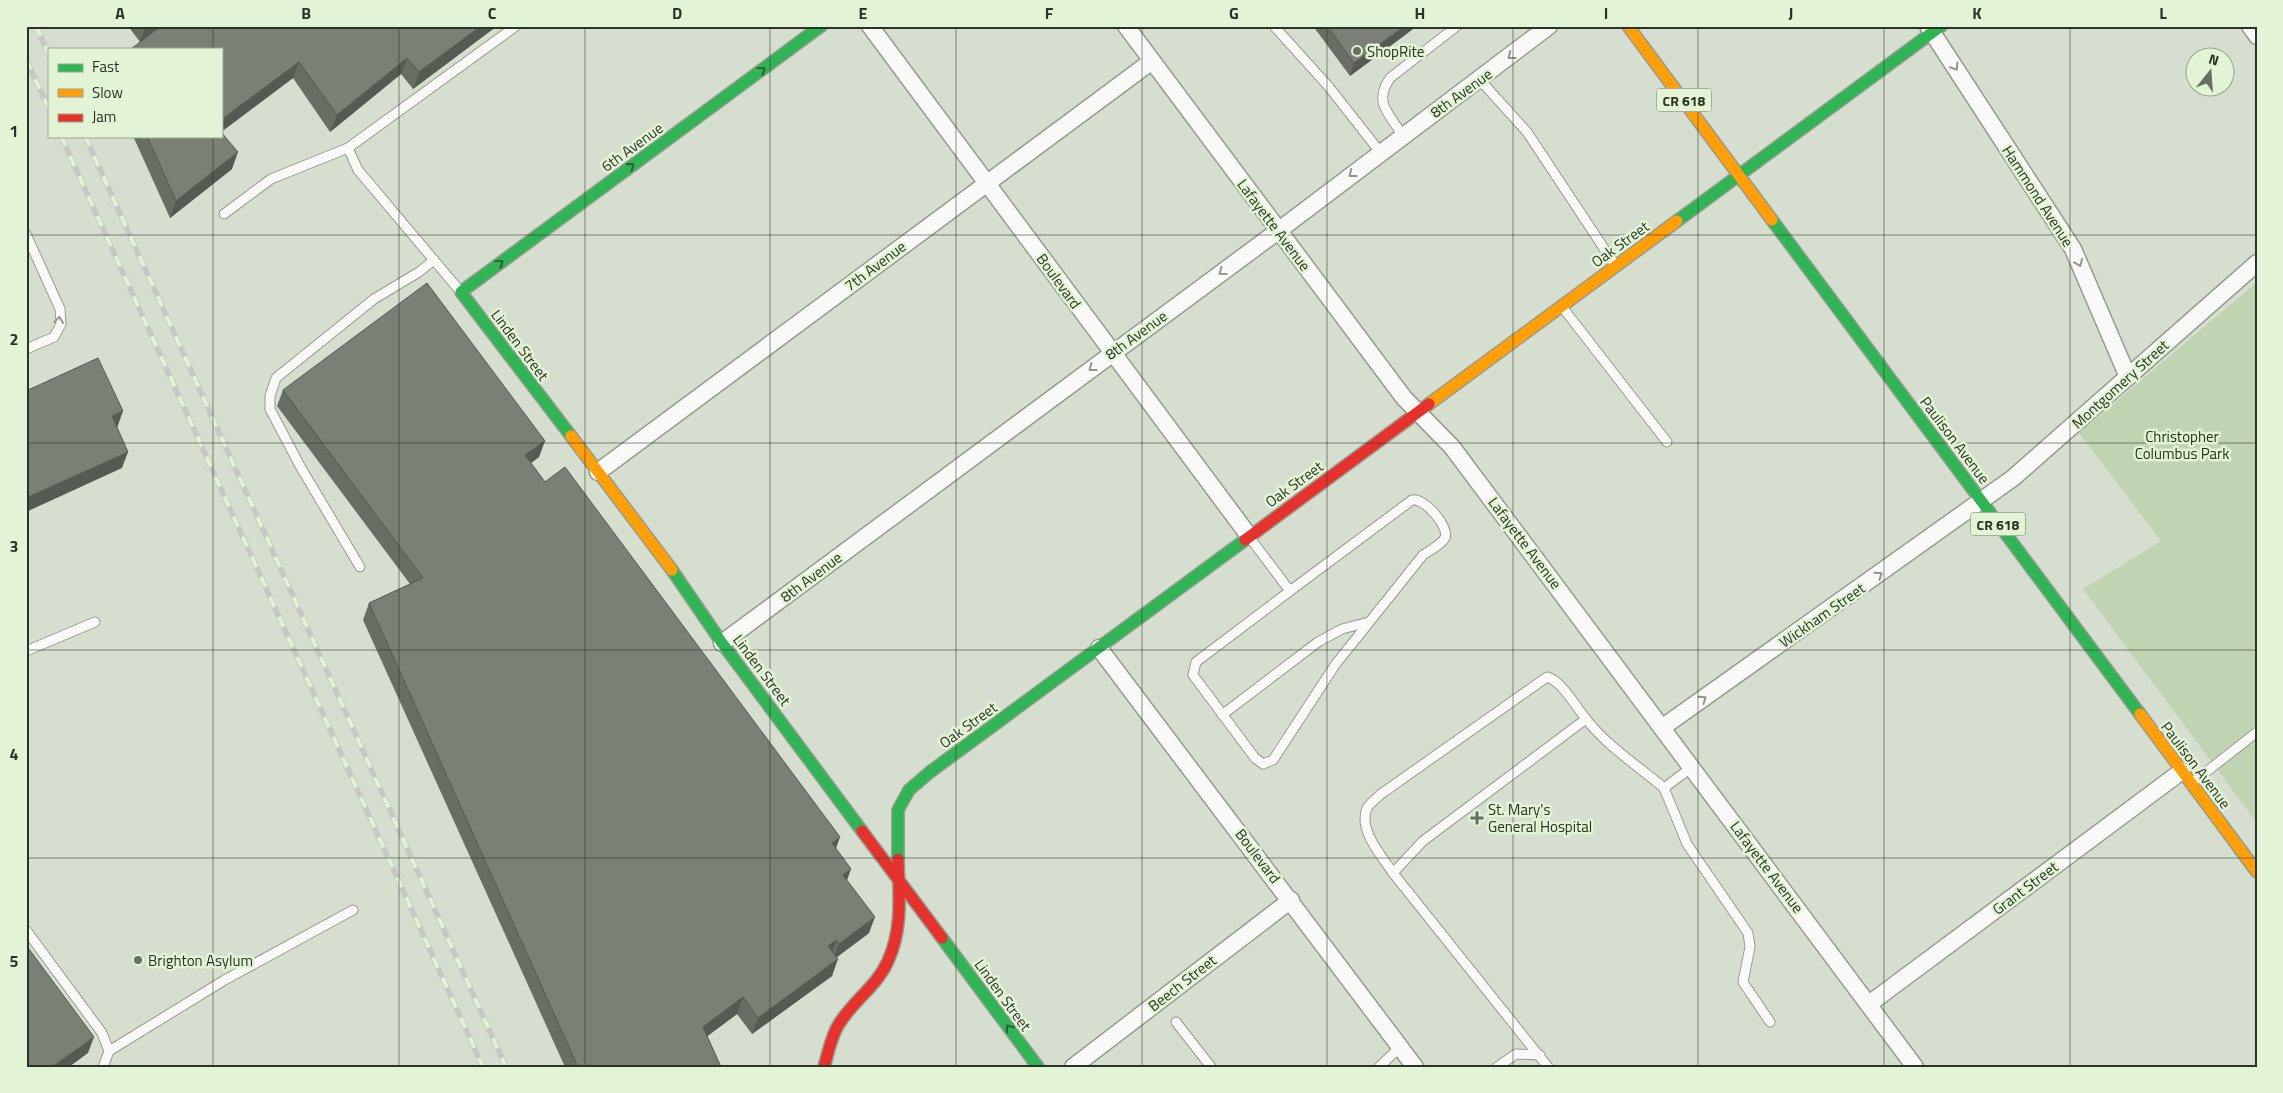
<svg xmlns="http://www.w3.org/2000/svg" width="2283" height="1093" font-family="'Titillium Web',sans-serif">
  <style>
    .green { fill: #c1d4b2 }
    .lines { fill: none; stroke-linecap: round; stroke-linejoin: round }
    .lane-casing { stroke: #959c90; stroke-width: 11 }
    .street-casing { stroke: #959c90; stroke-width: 19 }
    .fast-casing { stroke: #959c90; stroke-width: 14 }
    .slow-casing { stroke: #959c90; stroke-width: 14 }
    .jam-casing { stroke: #959c90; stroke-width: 14 }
    .lane { stroke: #f9faf8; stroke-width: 9 }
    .street { stroke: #f9faf8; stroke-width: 16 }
    .fast { stroke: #30b455; stroke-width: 11 }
    .slow { stroke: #ff9f0a; stroke-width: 11 }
    .jam { stroke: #e5322d; stroke-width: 11 }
    .rail-casing { stroke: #c5c8c3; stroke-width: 5.5 }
    .rail { stroke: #e2f4d5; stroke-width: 4; stroke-dasharray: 11; stroke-linecap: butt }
    .wall { fill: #696e65 }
    .shaded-wall { fill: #555a52 }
    .building { fill: #7a8075; stroke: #555a52 }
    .oneway { stroke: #92968f }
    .oneway2 { stroke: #2d6036 }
    .grid { fill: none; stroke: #2b3226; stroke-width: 1; stroke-opacity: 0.55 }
    .poi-dot { fill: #676f61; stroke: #e2f4d5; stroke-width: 2 }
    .labels { text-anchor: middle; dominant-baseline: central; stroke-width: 5; stroke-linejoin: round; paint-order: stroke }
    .shield { fill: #e2f4d5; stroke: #626c5a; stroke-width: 1 }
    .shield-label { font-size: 14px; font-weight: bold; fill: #2b3226 }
    .poi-label { font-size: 15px; fill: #2b3226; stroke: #e2f4d5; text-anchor: start }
    .street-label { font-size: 15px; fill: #2b3226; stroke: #e2f4d5 }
    .park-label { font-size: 15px; fill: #1e330a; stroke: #e2f4d5 }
    .neatline { fill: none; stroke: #2b3226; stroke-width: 2 }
    .grid-label { font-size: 16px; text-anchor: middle; font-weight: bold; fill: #2b3226 }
  </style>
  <rect width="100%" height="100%" fill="#d6dfcf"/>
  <path class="green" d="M2257 282V823L2083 589 2161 541 2079 433Z"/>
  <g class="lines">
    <defs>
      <g id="lane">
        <path d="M1274 26 1329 87 1380 152"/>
        <path d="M1480 80 1527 132 1615 265"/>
        <path d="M1403 136C1389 113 1373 103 1390 78L1457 26"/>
        <path d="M348 148 358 170 460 291"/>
        <path d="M224 214 271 179 348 148 516 26"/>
        <path d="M26 234 60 309 61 324 54 337 26 349"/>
        <path d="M1563 308 1667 442"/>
        <path d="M1250 538 1290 591 1196 662 1193 675 1255 758 1263 764 1273 760 1335 665 1423 555C1430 550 1441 545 1445 538 1450 527 1424 497 1412 500L1290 591"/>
        <path d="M360 567 300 466 270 409V396L276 378 374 299 419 272 434 260"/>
        <path d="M26 651 95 622"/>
        <path d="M1222 715 1318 642 1342 629 1369 622"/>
        <path d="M2192 783 2257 732"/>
        <path d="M1664 788 1687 844 1748 933 1750 947 1743 982 1770 1022"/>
        <path d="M1393 873 1423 841 1586 719"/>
        <path d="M26 930 102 1033 109 1051 103 1067"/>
        <path d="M1176 1022 1211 1067"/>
        <path d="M109 1051 223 981 353 910"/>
        <path d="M1379 1067 1400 1047"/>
        <path d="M1497 1067 1516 1054 1540 1055"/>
        <path d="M1548 1067 1393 873C1381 855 1358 830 1367 808 1370 803 1377 798 1381 794L1547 677C1561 680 1577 708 1586 719 1608 747 1637 765 1664 788L1692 767"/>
      </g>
      <g id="street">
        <path d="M870 26 1249 536"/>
        <path d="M1126 26 1404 398 1452 447 1915 1067"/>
        <path d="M1928 26 2073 249 2128 377"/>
        <path d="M2250 26 2257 36"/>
        <path d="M598 472 1152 61"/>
        <path d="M722 643 1278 231 1549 26"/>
        <path d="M1099 648 1415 1067"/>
        <path d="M1663 727 2013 478 2257 263"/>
        <path d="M1869 1004 2182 771"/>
        <path d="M1073 1067 1291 900"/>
      </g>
      <g id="fast">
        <path d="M1772 220 2140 714"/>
        <path d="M1677 221 1941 26"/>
        <path d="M571 436 461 292 821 26"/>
        <path d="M672 570 722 643 862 831"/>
        <path d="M898 859V810L909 790 930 772 1245 540"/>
        <path d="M942 938 1038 1067"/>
      </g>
      <g id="slow">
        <path d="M1628 26 1772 220"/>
        <path d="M1429 404 1677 221"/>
        <path d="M571 436 672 570"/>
        <path d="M2140 714 2257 872"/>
      </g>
      <g id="jam">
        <path d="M1245 540 1429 404"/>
        <path d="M862 831 942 938"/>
        <path d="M824 1067C828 1054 831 1036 839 1024 853 1001 877 986 888 961 903 928 899 895 898 859"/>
      </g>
    </defs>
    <use href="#lane" class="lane-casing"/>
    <use href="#street" class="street-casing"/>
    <use href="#fast" class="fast-casing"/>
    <use href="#slow" class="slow-casing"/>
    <use href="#jam" class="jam-casing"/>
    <use href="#lane" class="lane"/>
    <use href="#street" class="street"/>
    <use href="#fast" class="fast"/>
    <use href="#slow" class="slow"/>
    <use href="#jam" class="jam"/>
    <defs>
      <g id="rail">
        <path d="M36 26 49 55"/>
        <path d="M26 59 49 109"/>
        <path d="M61 136 483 1067"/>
        <path d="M85 136 506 1067"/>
      </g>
    </defs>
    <use href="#rail" class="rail-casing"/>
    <use href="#rail" class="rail"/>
  </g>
  <g class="wall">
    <path d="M128 26H497L413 89 401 74 330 132 293 78 221 132 232 169 170 218 133 136H221L140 42Z"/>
    <path d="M1313 26H1417L1350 76Z"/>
    <path d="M283 390 539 457 531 463 545 482 836 849 847 880 869 933 837 957 832 976 752 1034 737 1014 707 1036 721 1067H565L363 620 369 603 410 584 277 406Z"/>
  </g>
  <g class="shaded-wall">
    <path d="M146 26H162L140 42Z"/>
    <path d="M481 26H497L413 89 419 72Z"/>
    <path d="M1405 26H1417L1350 76 1354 63Z"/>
    <path d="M407 58 401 74 330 132 337 115Z"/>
    <path d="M299 62 293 78 221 132V120Z"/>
    <path d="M238 152 232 169 170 218 176 201Z"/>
    <path d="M123 411 117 428 112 416Z"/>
    <path d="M545 441 539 457 519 472 525 455Z"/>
    <path d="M128 452 122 468 26 512V498Z"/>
    <path d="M840 837 834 854 832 843Z"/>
    <path d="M851 869 845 886 843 875Z"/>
    <path d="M875 917 869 933 833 960 839 944Z"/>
    <path d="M836 940 830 957 828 946Z"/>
    <path d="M838 959 832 976 752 1034 758 1018Z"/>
    <path d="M743 997 737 1014 697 1044 703 1027Z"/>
    <path d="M94 1037 88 1053 69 1067H52Z"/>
  </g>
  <g class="building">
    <path d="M161 26H481L419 72 407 58 337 115 299 62 221 120V49H131Z"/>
    <path d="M1327 26H1405L1354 63Z"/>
    <path d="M221 132 238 152 176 201 147 136H221Z"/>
    <path d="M427 283 545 441 525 455 545 482 565 467 840 837 832 843 851 869 843 875 875 917 839 944 836 940 828 946 838 959 758 1018 743 997 703 1027 721 1067H578L369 603 423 578 283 390Z"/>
    <path d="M98 358 123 411 112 416 128 452 26 498V391Z"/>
    <path d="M26 945 94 1037 52 1067H26Z"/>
  </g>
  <defs><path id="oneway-chevron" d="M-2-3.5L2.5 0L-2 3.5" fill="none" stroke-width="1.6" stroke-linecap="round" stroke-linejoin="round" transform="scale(1.25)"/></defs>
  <g class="oneway">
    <use href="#oneway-chevron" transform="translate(1511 56) rotate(142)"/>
    <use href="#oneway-chevron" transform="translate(1955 67) rotate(58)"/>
    <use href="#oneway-chevron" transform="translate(1352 174) rotate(142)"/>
    <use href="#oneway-chevron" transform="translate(2079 263) rotate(67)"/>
    <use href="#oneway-chevron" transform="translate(1222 272) rotate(144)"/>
    <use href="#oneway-chevron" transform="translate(59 320) rotate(-84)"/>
    <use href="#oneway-chevron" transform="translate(1092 368) rotate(143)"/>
    <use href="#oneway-chevron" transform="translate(1879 575) rotate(-35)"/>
    <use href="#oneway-chevron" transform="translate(1703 699) rotate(-35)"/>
  </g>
  <g class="oneway2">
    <use href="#oneway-chevron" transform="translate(762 70) rotate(-36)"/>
    <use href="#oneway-chevron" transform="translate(631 166) rotate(-36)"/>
    <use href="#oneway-chevron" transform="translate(500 263) rotate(-36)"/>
    <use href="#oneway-chevron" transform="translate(1009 1028) rotate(-126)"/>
  </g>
  <path class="grid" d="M213 26V49M399 26V1067M585 26V1067M770 26V1067M956 26V1067M1142 26V1067M1327 26V1067M1513 26V1067M1698 26V1067M1884 26V1067M2070 26V1067M213 136V1067M26 235H2257M26 443H2257M26 650H2257M26 858H2257"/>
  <g class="poi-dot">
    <circle cx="1357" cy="51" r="5"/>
    <path d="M1474.5 810.5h5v5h5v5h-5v5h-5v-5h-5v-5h5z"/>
    <circle cx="138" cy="960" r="5"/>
  </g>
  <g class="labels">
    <g class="shield">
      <rect x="1656.5" y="88.5" width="55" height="23" rx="4"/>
      <rect x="1970.5" y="512.5" width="55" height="23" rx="4"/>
    </g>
    <g class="shield-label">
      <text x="1684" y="100">CR 618</text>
      <text x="1998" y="524">CR 618</text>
    </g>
    <g class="poi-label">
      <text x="1367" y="51">ShopRite</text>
      <text x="1488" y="809">St. Mary's<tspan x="1488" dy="17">General Hospital</tspan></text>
      <text x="148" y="960">Brighton Asylum</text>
    </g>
    <g class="street-label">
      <text transform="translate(1461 93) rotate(-36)">8th Avenue</text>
      <text transform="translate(632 147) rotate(-36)">6th Avenue</text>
      <text transform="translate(2038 196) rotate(57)">Hammond Avenue</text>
      <text transform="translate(1274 225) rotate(53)">Lafayette Avenue</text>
      <text transform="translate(1620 244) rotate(-36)">Oak Street</text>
      <text transform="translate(875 266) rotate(-37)">7th Avenue</text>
      <text transform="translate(1059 281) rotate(54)">Boulevard</text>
      <text transform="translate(1136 335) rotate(-36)">8th Avenue</text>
      <text transform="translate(520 345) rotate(53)">Linden Street</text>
      <text transform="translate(2120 384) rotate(-42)">Montgomery Street</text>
      <text transform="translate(1955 440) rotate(53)">Paulison Avenue</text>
      <text transform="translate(1294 484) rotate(-36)">Oak Street</text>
      <text transform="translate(1525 543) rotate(53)">Lafayette Avenue</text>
      <text transform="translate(811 577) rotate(-37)">8th Avenue</text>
      <text transform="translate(1822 615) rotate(-35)">Wickham Street</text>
      <text transform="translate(762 670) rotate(53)">Linden Street</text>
      <text transform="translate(968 725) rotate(-36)">Oak Street</text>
      <text transform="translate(2196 765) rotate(53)">Paulison Avenue</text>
      <text transform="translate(1258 856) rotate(53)">Boulevard</text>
      <text transform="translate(1767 867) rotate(53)">Lafayette Avenue</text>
      <text transform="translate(2025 888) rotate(-37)">Grant Street</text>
      <text transform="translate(1182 983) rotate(-38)">Beech Street</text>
      <text transform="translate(1003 995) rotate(54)">Linden Street</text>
    </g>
    <g class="park-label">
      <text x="2182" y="436">Christopher<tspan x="2182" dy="17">Columbus Park</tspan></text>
    </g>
  </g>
  <rect width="2283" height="1093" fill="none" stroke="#e2f4d5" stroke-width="55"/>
  <rect x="48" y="48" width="175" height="90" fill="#e2f4d5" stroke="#99a68f"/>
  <rect x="58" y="64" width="25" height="8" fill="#30b455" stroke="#99a68f"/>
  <text x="92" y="72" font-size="15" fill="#2b3226">Fast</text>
  <rect x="58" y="89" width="25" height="8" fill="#ff9f0a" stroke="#99a68f"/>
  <text x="92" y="98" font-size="15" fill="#2b3226">Slow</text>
  <rect x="58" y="114" width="25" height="8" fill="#e5322d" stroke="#99a68f"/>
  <text x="92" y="122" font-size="15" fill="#2b3226">Jam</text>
  <g transform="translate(2210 72) rotate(17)"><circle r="24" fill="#e2f4d5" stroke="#99a68f"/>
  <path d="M0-4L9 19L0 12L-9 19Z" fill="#676f61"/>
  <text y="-8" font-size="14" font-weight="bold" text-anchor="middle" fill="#2b3226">N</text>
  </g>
  <rect x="28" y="28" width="2228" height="1038" class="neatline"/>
  <g class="grid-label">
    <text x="120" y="19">A</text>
    <text x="306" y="19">B</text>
    <text x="492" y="19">C</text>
    <text x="677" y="19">D</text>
    <text x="863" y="19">E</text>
    <text x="1049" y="19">F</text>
    <text x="1234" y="19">G</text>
    <text x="1420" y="19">H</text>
    <text x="1606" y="19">I</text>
    <text x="1791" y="19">J</text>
    <text x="1977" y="19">K</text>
    <text x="2163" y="19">L</text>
    <text x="14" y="137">1</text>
    <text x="14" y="345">2</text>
    <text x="14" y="552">3</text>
    <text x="14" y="760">4</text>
    <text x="14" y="967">5</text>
  </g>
</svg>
